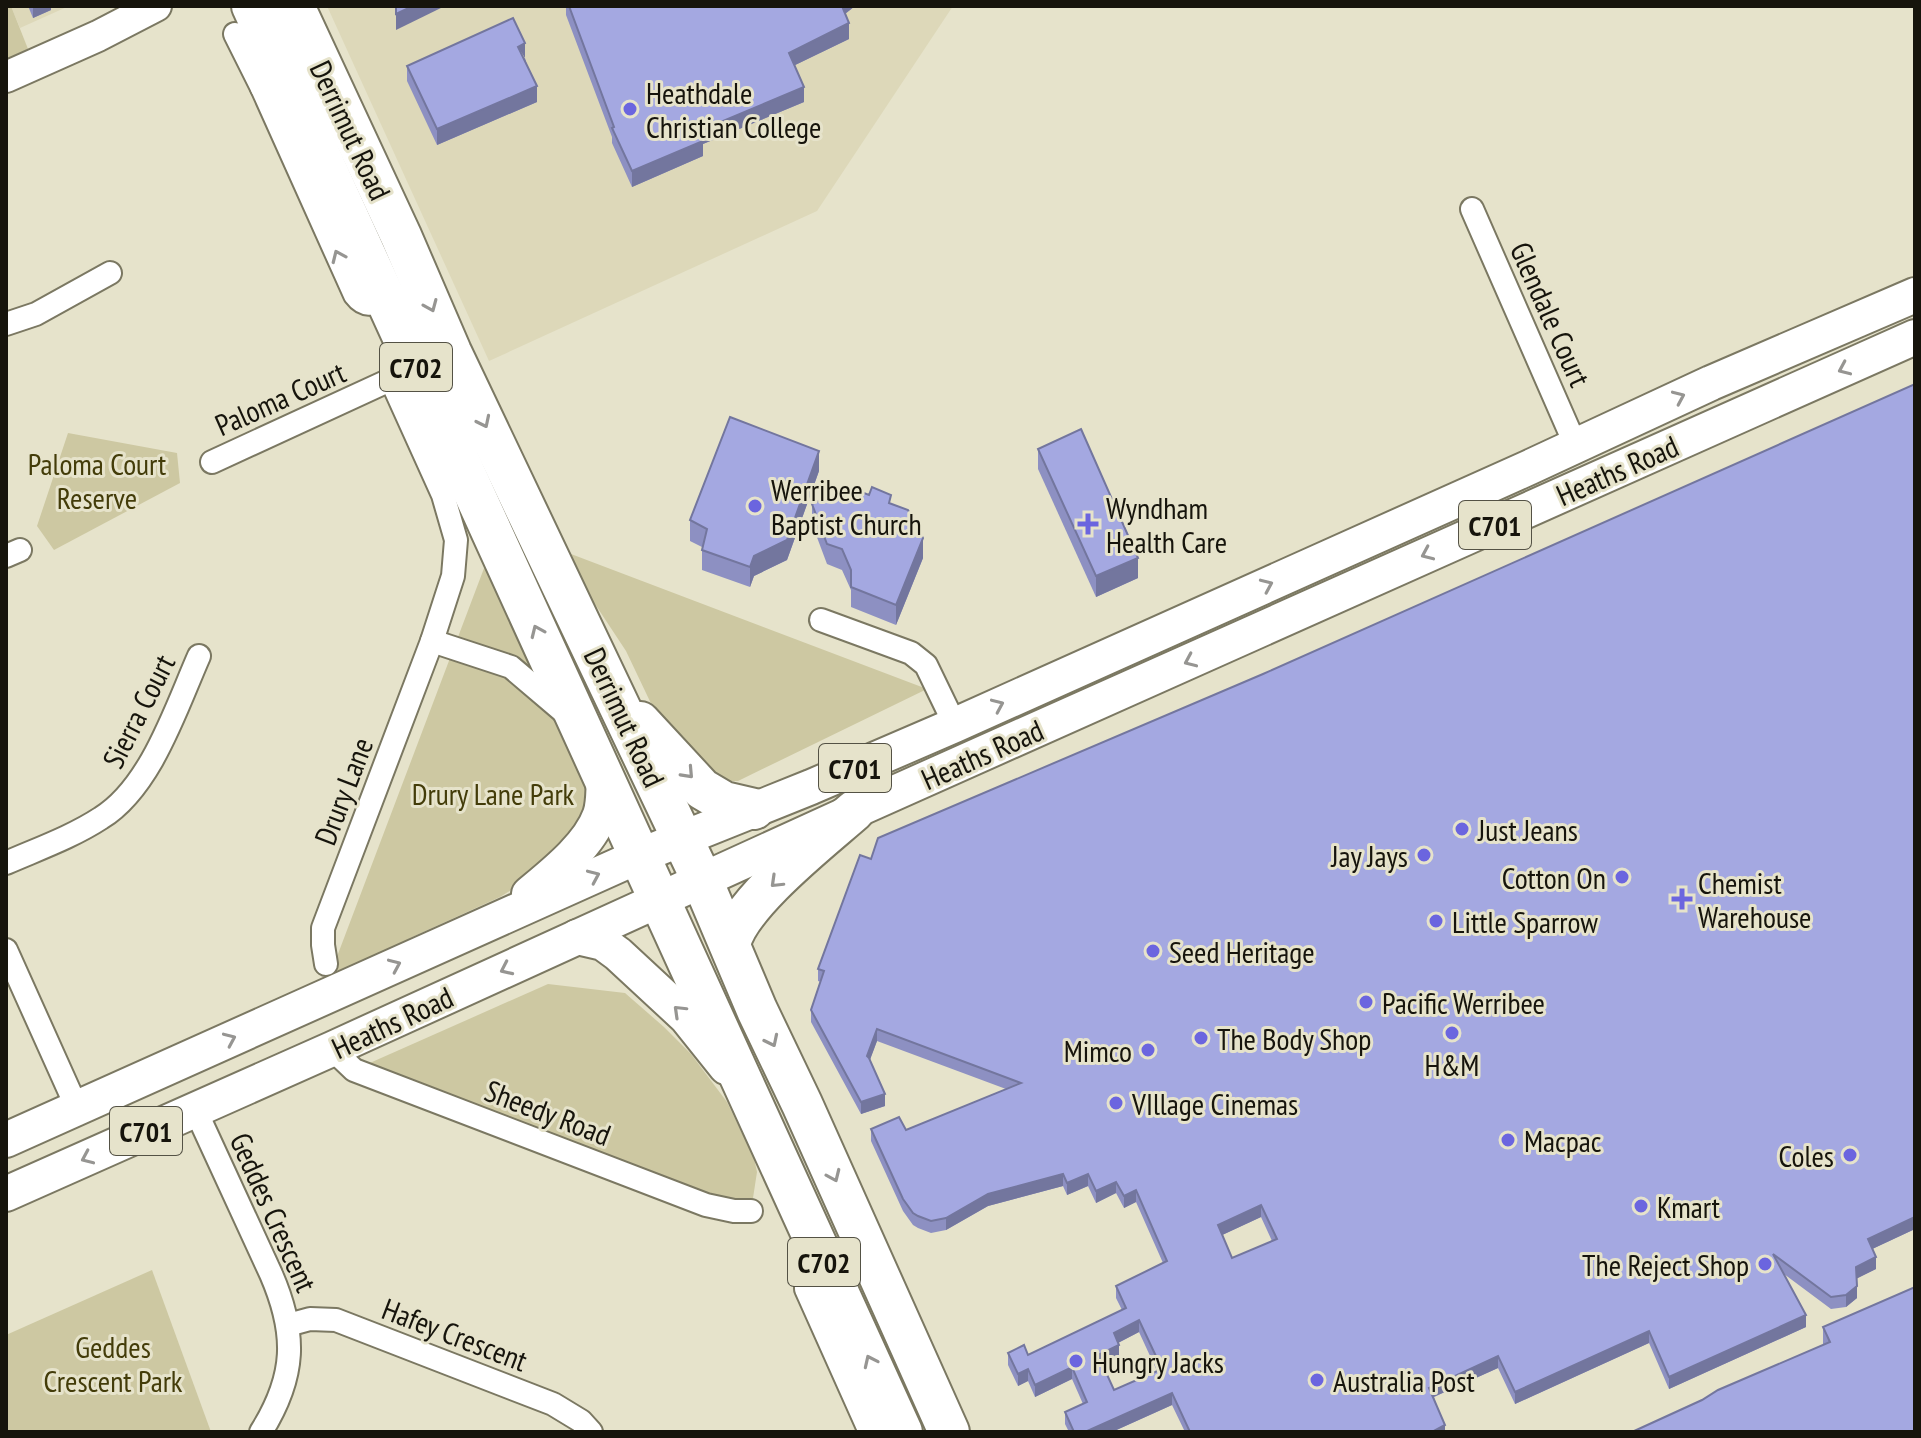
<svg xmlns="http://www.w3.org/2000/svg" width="1921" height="1438" font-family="'PT Sans Narrow',sans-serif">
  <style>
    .built { fill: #ddd8b9 }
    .green { fill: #cdc8a2 }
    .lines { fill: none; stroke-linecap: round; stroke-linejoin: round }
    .street-casing { stroke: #7b7862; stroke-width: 26 }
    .secondary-casing { stroke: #7b7862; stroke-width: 34 }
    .primary-casing { stroke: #7b7862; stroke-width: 38 }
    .highway-casing { stroke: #7b7862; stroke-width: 44 }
    .street { stroke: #fff; stroke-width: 22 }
    .secondary { stroke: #fff; stroke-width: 30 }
    .primary { stroke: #fff; stroke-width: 34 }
    .highway { stroke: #fff; stroke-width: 40 }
    .wall { fill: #8d90c2; fill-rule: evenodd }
    .shaded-wall { fill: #73769e }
    .building { fill: #a4a8e1; stroke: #73769e; stroke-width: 2; fill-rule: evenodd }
    .oneway { stroke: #969592 }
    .poi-dot { fill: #6b65df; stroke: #e6e3cb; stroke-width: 3 }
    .labels { text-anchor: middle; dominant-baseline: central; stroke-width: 6; stroke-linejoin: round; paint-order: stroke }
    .shield { fill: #e6e3cb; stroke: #545245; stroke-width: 2 }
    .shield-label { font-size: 28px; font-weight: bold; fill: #16140c }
    .poi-label { font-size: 30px; fill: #16140c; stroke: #e6e3cb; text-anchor: start }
    .street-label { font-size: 30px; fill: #16140c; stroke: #e6e3cb }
    .park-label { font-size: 30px; fill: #433c09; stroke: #e6e3cb }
  </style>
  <rect width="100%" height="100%" fill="#e6e3cb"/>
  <g class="built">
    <path d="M11 6H69L20 28Z"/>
    <path d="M327 6H953L817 211 489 361Z"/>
  </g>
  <g class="green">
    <path d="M6 6H11L28 49 6 59Z"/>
    <path d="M68 433 177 453 180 483 54 550 37 526Z"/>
    <path d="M571 554 927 689 738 781H715L656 714 626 651 591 598Z"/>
    <path d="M486 563 592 797 587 822 533 876 500 897 410 938 354 972 327 983Z"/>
    <path d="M548 984 625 993 664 1027 691 1054 727 1102 754 1158 757 1172 751 1211 354 1070Z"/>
    <path d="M152 1270 211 1432H6V1335Z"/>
  </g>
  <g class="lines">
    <defs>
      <g id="street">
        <path d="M235 34 262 88"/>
        <path d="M281 70 262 88 355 295C364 307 373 305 385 299"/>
        <path d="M1472 209 1575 444"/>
        <path d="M6 324 36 314 110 273"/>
        <path d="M212 462 403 374"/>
        <path d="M6 556 20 550"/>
        <path d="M821 620 911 653 926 665 955 725"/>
        <path d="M432 641 511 667 565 713"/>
        <path d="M6 863C38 849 72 837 101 818 151 787 176 708 199 656"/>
        <path d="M6 950 77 1108"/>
        <path d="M326 964 323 945V928L432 641 453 576 456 540 443 495 391 380"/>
        <path d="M332 1049 354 1070 706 1205 734 1211H751"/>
        <path d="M195 1109 271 1274C297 1334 296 1376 261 1432"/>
        <path d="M814 1244 806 1272V1289L870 1432"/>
        <path d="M288 1325 310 1319 336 1320 553 1404 581 1421 591 1432"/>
      </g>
      <path id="secondary" d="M6 77 98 36 156 6"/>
      <g id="primary">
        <path d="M529 894C553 874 589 846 600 815 604 804 603 791 604 778"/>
        <path d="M577 937 603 943 618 954 686 1017 726 1067"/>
        <path d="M6 1140 639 856 811 787 955 725 1528 468 1711 383 1915 295"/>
        <path d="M6 1194 332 1049 854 811 1915 337"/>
      </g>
      <g id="highway">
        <path d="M252 6 902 1432"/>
        <path d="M294 6 401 236 451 352 702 880 757 1010 802 1104 949 1432"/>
        <path d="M640 722 702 789 724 802 754 809"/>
        <path d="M730 944C740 903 821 840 854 811"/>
      </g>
    </defs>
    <use href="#street" class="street-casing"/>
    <use href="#secondary" class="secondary-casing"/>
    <use href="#primary" class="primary-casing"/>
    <use href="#highway" class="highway-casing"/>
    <use href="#street" class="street"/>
    <use href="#secondary" class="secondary"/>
    <use href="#primary" class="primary"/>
    <use href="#highway" class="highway"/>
  </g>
  <g class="wall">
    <path d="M28 6H51V10L33 18Z"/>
    <path d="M566 6H855L845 14 849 39 795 65 804 102 703 144V156L632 187 612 143V137L566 15Z"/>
    <path d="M525 58 537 102 437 145 407 81V66Z"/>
    <path d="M1915 384V1229L1872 1249 1876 1269 1857 1278V1298L1846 1307 1831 1309 1784 1274 1806 1327 1669 1389 1649 1343 1515 1404 1498 1368 1434 1397 1445 1432H1185L1172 1405 1112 1432H1069L1065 1424V1412L1083 1404 1072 1379 1035 1397 1028 1381 1018 1386 1008 1365V1353L1028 1355 1122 1310 1116 1298V1286L1163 1263 1136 1202 1124 1208 1116 1193 1096 1203 1088 1186 1067 1195 1063 1186 988 1206 946 1230 931 1233 918 1228 913 1225 903 1211 871 1141V1129L906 1130 1006 1089 877 1041 870 1059 885 1106 861 1114 811 1022V1010L821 982 818 981V969L871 859 1263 674ZM1261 1217 1272 1241 1232 1258 1222 1235ZM1139 1332 1157 1371 1114 1390 1102 1365 1119 1357 1118 1343Z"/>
    <path d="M1038 449 1138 578 1096 597 1038 469Z"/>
    <path d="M819 471 787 560 754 576 750 587 702 570V547L690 541V520Z"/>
    <path d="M891 503 923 558 896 625 851 607V590L842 570 827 564 812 524V504Z"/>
    <path d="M1823 1327 1915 1432 1823 1345Z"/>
  </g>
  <g class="shaded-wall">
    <path d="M33 6H51V10L33 18Z"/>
    <path d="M413 6H445L396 30V14Z"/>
    <path d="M841 6H855L841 17Z"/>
    <path d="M849 23V39L789 68V53Z"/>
    <path d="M525 43V58L518 47Z"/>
    <path d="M537 86V102L437 145V129Z"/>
    <path d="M804 87V102L703 144V156L632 187V171L699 131Z"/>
    <path d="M819 451V471L787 560 754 576 750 587V567L754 556Z"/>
    <path d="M923 538V558L896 625V605Z"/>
    <path d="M1138 558V578L1096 597V576Z"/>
    <path d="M877 1029V1041L867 1068V1056Z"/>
    <path d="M885 1094V1106L861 1114V1102Z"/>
    <path d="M1063 1174V1186L988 1206 946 1230V1218L988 1194Z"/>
    <path d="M1088 1174V1186L1067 1195V1183Z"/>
    <path d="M1116 1182V1193L1096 1203V1191Z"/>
    <path d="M1136 1190V1202L1124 1208V1196Z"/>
    <path d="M1261 1205V1217L1218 1237V1225Z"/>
    <path d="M1915 1217V1229L1868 1251V1239Z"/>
    <path d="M1876 1257V1269L1856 1279V1267Z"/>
    <path d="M1857 1286V1298L1846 1307V1295Z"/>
    <path d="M1806 1315V1327L1669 1389V1377Z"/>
    <path d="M1139 1320V1332L1114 1345V1333Z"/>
    <path d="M1649 1331V1343L1515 1404V1392Z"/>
    <path d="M1119 1345V1357L1098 1367V1355Z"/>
    <path d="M1498 1356V1368L1429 1399V1388Z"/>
    <path d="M1072 1367V1379L1035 1397V1385Z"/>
    <path d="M1028 1369V1381L1018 1386V1374Z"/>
    <path d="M1172 1393V1405L1112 1432H1085Z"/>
    <path d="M1445 1425V1432H1432Z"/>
  </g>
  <g class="building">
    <path d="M396 6H413L396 14Z"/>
    <path d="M569 6H842L849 23 789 53 804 87 699 131 703 141 632 171 612 128 614 127Z"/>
    <path d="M513 18 525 43 518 47 537 86 437 129 407 66Z"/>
    <path d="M1915 384V1217L1868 1239 1876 1257 1856 1267 1857 1286 1846 1295 1831 1297 1773 1254 1806 1315 1669 1377 1649 1331 1515 1392 1498 1356 1429 1388 1445 1425 1432 1432H1190L1172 1393 1085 1432H1074L1065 1412 1087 1402 1072 1367 1035 1385 1028 1369 1018 1374 1008 1353 1024 1345 1028 1355 1126 1308 1116 1286 1167 1261 1136 1190 1124 1196 1116 1182 1096 1191 1088 1174 1067 1183 1063 1174 988 1194 946 1218 931 1221 918 1216 913 1213 903 1199 871 1129 899 1117 906 1130 1021 1083 877 1029 867 1056 869 1058 885 1094 861 1102 811 1010 824 971 818 969 860 855 871 859 878 838 1263 674ZM1261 1205 1277 1239 1232 1258 1218 1225ZM1139 1320 1162 1369 1114 1390 1098 1355 1119 1345 1114 1333Z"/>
    <path d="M730 417 819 451 787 540 754 556 750 567 702 550 707 529 690 520Z"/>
    <path d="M1081 429 1138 558 1096 576 1038 449Z"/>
    <path d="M848 487 869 495 872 487 891 495 889 503 908 510 923 538 896 605 851 587V570L842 549 827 544 812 504Z"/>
    <path d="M1915 1287V1432H1632L1702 1400 1718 1390 1830 1342 1823 1327Z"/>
  </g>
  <defs><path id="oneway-chevron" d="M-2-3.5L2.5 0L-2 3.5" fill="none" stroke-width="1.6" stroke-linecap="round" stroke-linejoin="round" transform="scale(2)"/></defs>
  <g class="oneway">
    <use href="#oneway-chevron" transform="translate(338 256) rotate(-114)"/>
    <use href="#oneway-chevron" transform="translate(431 306) rotate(67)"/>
    <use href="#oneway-chevron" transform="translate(1844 369) rotate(156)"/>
    <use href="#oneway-chevron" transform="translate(1679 397) rotate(-24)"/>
    <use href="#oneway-chevron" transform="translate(484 422) rotate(64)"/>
    <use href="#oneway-chevron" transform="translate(1427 554) rotate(156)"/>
    <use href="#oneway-chevron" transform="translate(1267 585) rotate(-24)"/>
    <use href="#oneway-chevron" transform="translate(537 631) rotate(-114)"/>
    <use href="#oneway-chevron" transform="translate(1190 661) rotate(156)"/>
    <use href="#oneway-chevron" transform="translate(998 705) rotate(-24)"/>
    <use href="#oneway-chevron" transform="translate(688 773) rotate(47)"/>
    <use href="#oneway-chevron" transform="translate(594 876) rotate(-24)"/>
    <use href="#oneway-chevron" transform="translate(776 882) rotate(136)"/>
    <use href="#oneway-chevron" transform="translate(395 965) rotate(-24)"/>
    <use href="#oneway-chevron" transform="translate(506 969) rotate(155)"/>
    <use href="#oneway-chevron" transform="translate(679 1011) rotate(-136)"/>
    <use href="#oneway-chevron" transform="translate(230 1039) rotate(-24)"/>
    <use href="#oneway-chevron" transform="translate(772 1041) rotate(64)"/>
    <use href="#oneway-chevron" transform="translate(87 1158) rotate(156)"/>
    <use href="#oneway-chevron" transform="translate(834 1176) rotate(66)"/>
    <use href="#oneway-chevron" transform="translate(870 1361) rotate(-115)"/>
  </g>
  <g class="poi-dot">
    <circle cx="630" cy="109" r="8"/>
    <circle cx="755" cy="506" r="8"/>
    <path d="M1084 512h8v8h8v8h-8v8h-8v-8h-8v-8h8z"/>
    <circle cx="1462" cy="829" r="8"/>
    <circle cx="1424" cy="855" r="8"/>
    <circle cx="1622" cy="877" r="8"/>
    <path d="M1678 887h8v8h8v8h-8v8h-8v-8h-8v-8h8z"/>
    <circle cx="1436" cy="921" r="8"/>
    <circle cx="1153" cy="951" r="8"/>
    <circle cx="1366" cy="1002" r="8"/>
    <circle cx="1452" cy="1033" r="8"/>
    <circle cx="1201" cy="1038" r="8"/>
    <circle cx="1148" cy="1050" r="8"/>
    <circle cx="1116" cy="1103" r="8"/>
    <circle cx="1508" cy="1140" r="8"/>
    <circle cx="1850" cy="1155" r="8"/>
    <circle cx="1641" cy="1206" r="8"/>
    <circle cx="1765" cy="1264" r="8"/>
    <circle cx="1076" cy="1361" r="8"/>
    <circle cx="1317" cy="1380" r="8"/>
  </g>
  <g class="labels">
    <g class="shield">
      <rect x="380" y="343" width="72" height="48" rx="6"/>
      <rect x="1459" y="501" width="72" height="48" rx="6"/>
      <rect x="819" y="744" width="72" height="48" rx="6"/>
      <rect x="110" y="1107" width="72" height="48" rx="6"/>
      <rect x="788" y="1238" width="72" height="48" rx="6"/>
    </g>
    <g class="shield-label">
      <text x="416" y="367">C702</text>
      <text x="1495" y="525">C701</text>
      <text x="855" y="768">C701</text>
      <text x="146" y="1131">C701</text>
      <text x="824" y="1262">C702</text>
    </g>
    <g class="poi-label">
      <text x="646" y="92">Heathdale<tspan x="646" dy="34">Christian College</tspan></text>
      <text x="771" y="489">Werribee<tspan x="771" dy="34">Baptist Church</tspan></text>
      <text x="1106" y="507">Wyndham<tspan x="1106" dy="34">Health Care</tspan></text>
      <text x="1478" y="829">Just Jeans</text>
      <text x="1408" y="855" text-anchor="end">Jay Jays</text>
      <text x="1606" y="877" text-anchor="end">Cotton On</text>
      <text x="1698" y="882">Chemist<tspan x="1698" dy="34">Warehouse</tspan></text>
      <text x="1452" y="921">Little Sparrow</text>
      <text x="1169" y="951">Seed Heritage</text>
      <text x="1382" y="1002">Pacific Werribee</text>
      <text x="1217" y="1038">The Body Shop</text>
      <text x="1132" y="1050" text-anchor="end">Mimco</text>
      <text x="1452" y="1064" text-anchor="middle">H&amp;M</text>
      <text x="1132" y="1103">VIllage Cinemas</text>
      <text x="1524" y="1140">Macpac</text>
      <text x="1834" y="1155" text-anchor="end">Coles</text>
      <text x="1657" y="1206">Kmart</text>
      <text x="1749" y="1264" text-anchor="end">The Reject Shop</text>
      <text x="1092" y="1361">Hungry Jacks</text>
      <text x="1333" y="1380">Australia Post</text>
    </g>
    <g class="street-label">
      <text transform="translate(351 130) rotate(65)">Derrimut Road</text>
      <text transform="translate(1551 314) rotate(66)">Glendale Court</text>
      <text transform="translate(280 398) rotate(-24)">Paloma Court</text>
      <text transform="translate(1617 470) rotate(-24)">Heaths Road</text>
      <text transform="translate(138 711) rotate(-63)">Sierra Court</text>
      <text transform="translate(625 717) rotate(65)">Derrimut Road</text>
      <text transform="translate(982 754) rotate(-24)">Heaths Road</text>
      <text transform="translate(343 791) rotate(-69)">Drury Lane</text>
      <text transform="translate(392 1022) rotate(-25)">Heaths Road</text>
      <text transform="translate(548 1112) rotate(21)">Sheedy Road</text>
      <text transform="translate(274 1212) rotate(66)">Geddes Crescent</text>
      <text transform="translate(455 1334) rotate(21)">Hafey Crescent</text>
    </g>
    <g class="park-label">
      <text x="97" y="463">Paloma Court<tspan x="97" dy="34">Reserve</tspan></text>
      <text x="493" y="793">Drury Lane Park</text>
      <text x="113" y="1346">Geddes<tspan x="113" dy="34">Crescent Park</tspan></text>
    </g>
  </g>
  <rect width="1921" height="1438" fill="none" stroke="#16140c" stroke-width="16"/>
</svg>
